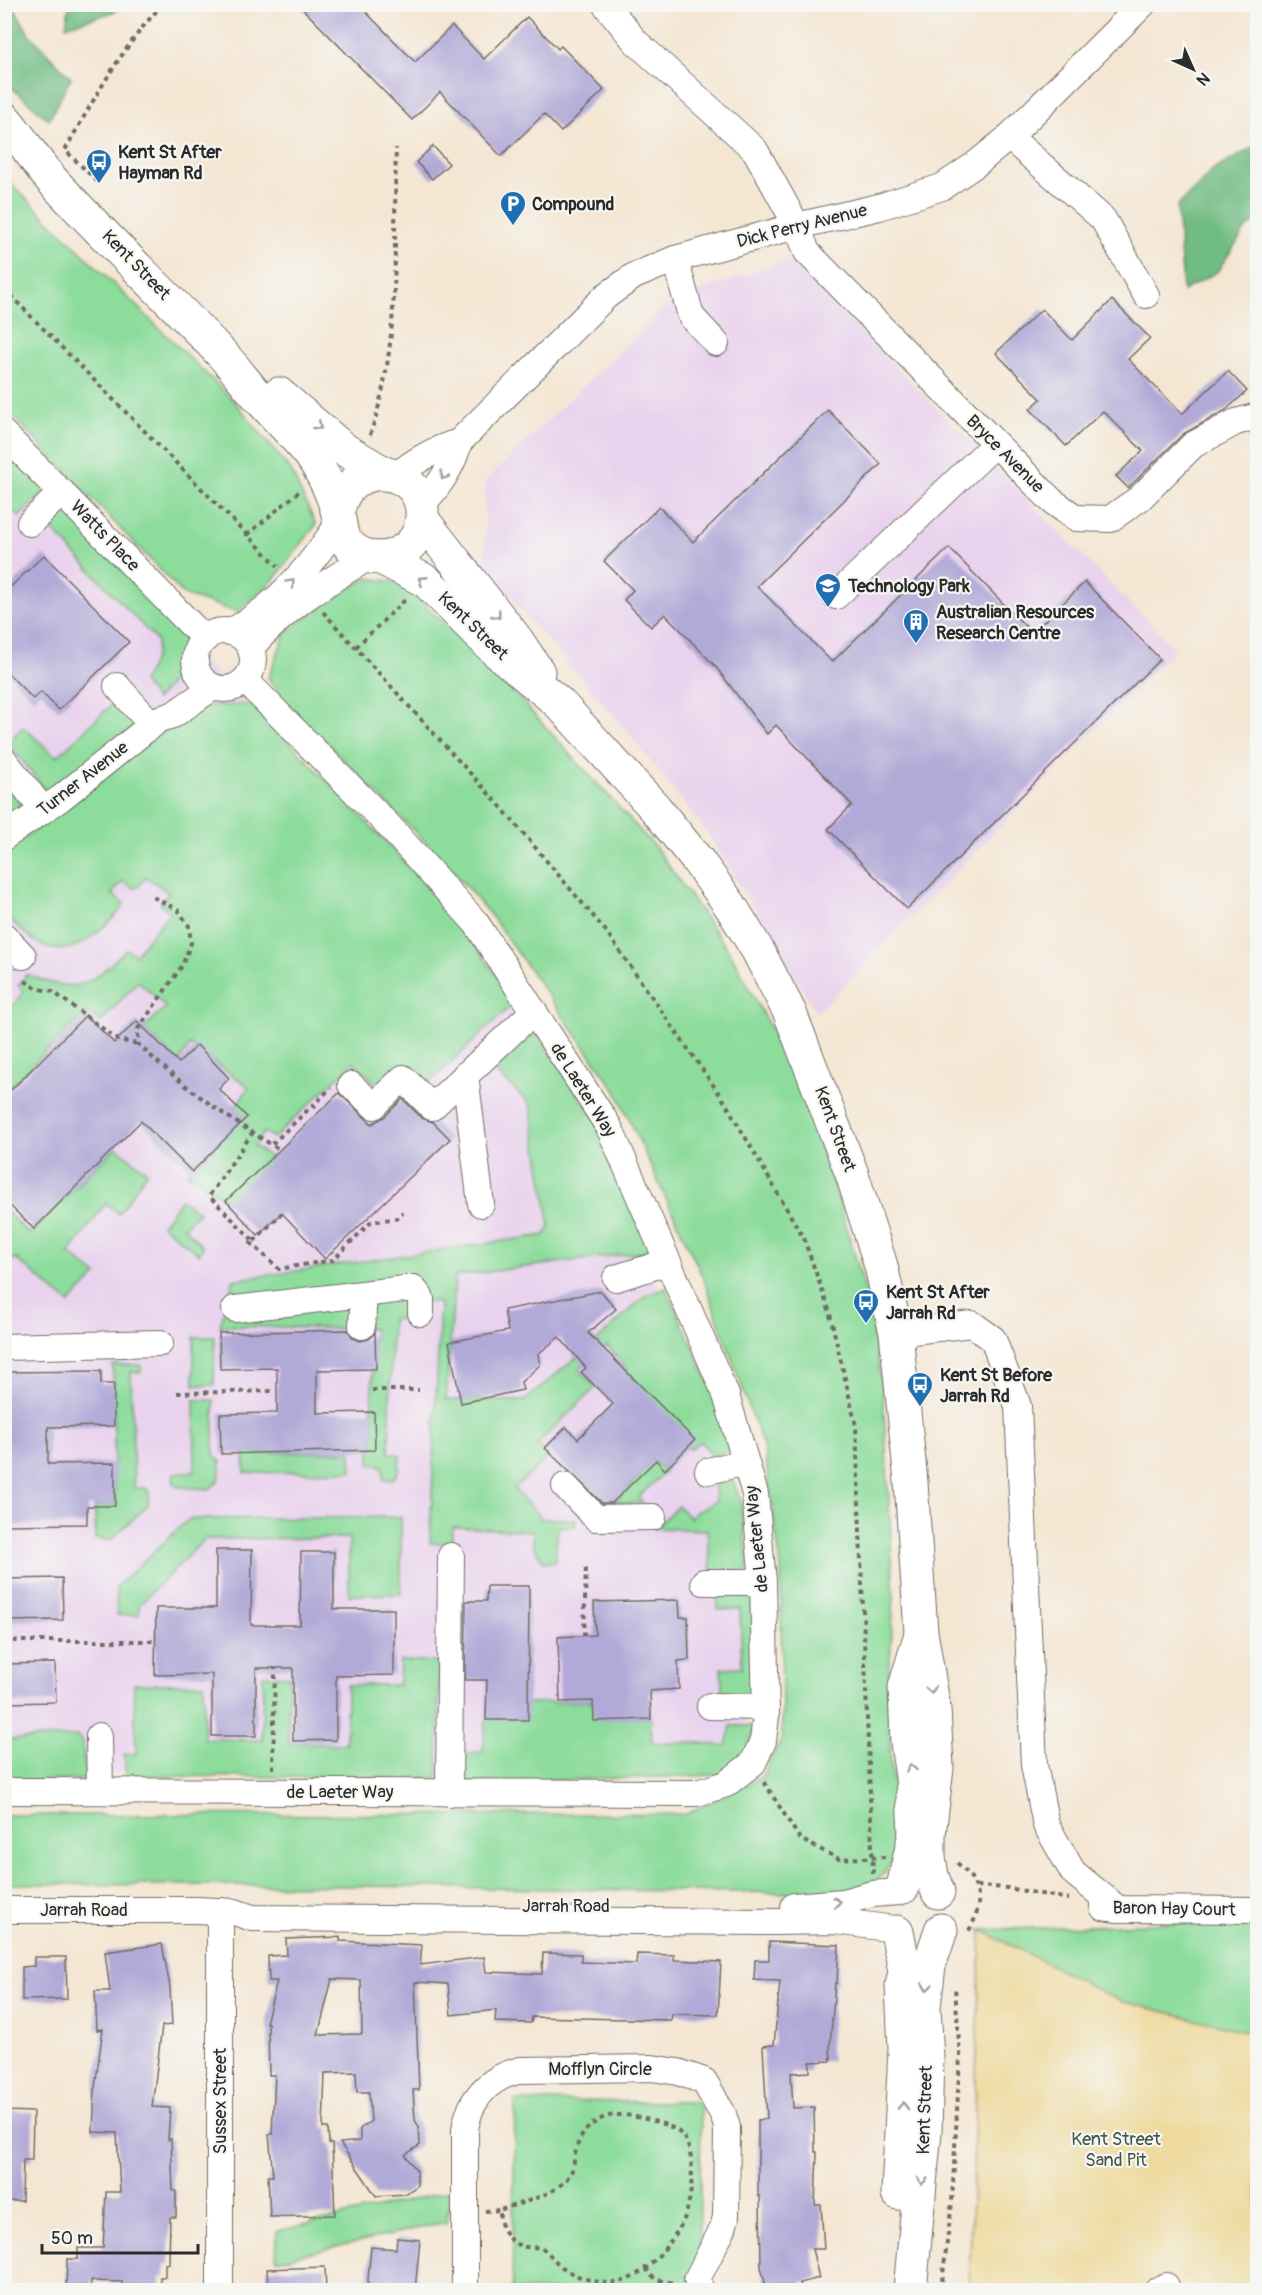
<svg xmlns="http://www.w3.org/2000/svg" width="1262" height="2295" font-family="Pangolin,sans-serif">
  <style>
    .built { fill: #e9d2ed }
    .green { fill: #8cdc9b; stroke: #5c8463; stroke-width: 1.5 }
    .forest { fill: #71bc83; stroke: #4e7457; stroke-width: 1.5 }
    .sand { fill: #eeda9e; stroke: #8c8264; stroke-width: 1.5 }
    .building { fill: #b1a9d7; fill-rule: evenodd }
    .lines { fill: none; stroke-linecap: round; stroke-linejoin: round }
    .minor-casing { stroke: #716c66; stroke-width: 28 }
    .major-casing { stroke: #716c66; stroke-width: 35 }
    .path { stroke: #716c66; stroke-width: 4; stroke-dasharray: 4.5 4.5; stroke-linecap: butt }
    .minor { stroke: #fff; stroke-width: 26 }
    .major { stroke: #fff; stroke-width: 33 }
    .oneway { stroke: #a0a0a0 }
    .labels { text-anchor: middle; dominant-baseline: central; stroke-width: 4.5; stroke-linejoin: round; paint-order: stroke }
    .poi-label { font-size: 18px; font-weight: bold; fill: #2b2b2b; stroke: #f6f6f2; text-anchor: start }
    .street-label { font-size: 18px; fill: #2b2b2b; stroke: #f6f6f2 }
    .park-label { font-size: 18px; fill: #435747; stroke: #f6f6f2 }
  </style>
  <rect width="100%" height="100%" fill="#f6f6f2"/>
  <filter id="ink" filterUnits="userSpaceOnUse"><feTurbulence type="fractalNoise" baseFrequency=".0167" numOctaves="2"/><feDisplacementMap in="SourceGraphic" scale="12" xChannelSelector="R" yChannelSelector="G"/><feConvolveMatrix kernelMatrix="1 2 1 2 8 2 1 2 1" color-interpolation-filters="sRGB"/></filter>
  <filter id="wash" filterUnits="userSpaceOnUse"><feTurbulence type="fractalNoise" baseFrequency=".008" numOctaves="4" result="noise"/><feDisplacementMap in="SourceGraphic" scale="24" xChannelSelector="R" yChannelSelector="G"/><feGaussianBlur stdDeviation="1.35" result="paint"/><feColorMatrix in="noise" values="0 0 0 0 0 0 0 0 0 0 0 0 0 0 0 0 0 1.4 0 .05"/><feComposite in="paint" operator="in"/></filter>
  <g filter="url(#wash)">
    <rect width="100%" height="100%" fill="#f4e6d3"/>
    <g class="built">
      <path d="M789 259 1175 649 817 1013 708 834 631 736 485 568V481L672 301Z"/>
      <path d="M4 461 235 693 375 839 461 935 593 1137 709 1401 736 1498 747 1714 744 1736 694 1774 5 1772Z"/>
    </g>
    <g class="green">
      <path d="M5 178 235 402 291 471 316 525 271 583 237 612 184 595 5 408Z"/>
      <path d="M4 449 47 490 19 517 5 500Z"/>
      <path d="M63 506 183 630 189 653 181 672 156 700 142 681C151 668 157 658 157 641L46 523Z"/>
      <path d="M366 578 390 581 405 587 425 605 507 685 656 848 731 954 791 1067 835 1188 867 1297 883 1392 894 1597 888 1691 891 1766 900 1827 895 1856 884 1874 861 1894 360 1886 5 1884V1815L686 1814 761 1778 782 1738 781 1567 764 1449 704 1280 615 1089 492 917 447 864 281 697 268 678 286 632Z"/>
      <path d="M116 700 135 722 134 727 48 794 8 742 23 727 57 757Z"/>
      <path d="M253 704 401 858 464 929 515 1002 425 1087 381 1088 354 1062 274 1138 264 1132 254 1146 273 1159 228 1201 187 1173 224 1124 249 1087 190 1045 178 1062 144 1028 166 1007 138 981 101 1022 86 1012 5 1092V1015L24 991 18 986 27 974C76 996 90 986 126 949L135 955 170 912 160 904 169 893 146 877 138 887 133 888 123 881 112 894 124 904C117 917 106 925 95 934 56 966 36 944 5 915V852L82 796 164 730 200 706Z"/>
      <path d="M4 780 21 806V813L4 825Z"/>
      <path d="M537 1032 598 1124 653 1251 455 1276 446 1400 524 1401 601 1337 645 1296 666 1288 713 1391 731 1450 712 1457 701 1441 689 1449 608 1346 579 1369 595 1388 537 1444 548 1457 514 1489 542 1519H576L575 1526 558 1527 555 1562H544L533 1545 534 1531 453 1527 451 1543H430L440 1303 405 1300 404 1319H392L389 1453 400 1455 399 1470 393 1479 384 1480 383 1466 370 1464 374 1329 220 1326 233 1280 545 1235 550 1227 530 1104 493 1069Z"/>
      <path d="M116 1147 147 1172 119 1214 106 1203 69 1253 97 1275 69 1303 15 1258 5 1266 4 1209 29 1234Z"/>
      <path d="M181 1199 199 1212 184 1227 203 1247 199 1254 162 1225Z"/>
      <path d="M194 1337H215L214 1385H194Z"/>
      <path d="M113 1365H141V1372H131L134 1488H146L149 1493 148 1505 111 1540 95 1539V1506H115Z"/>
      <path d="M194 1400H214V1455L221 1462 219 1481 209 1489 178 1487 173 1481 174 1473 195 1471Z"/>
      <path d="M351 1452 352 1471 245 1473 244 1453Z"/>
      <path d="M654 1461 665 1472 638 1497 643 1503 613 1504Z"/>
      <path d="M732 1479 741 1500 749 1571H711L707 1530 655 1528 678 1506 690 1518 696 1512 716 1501 715 1484Z"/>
      <path d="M401 1517V1594L349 1595V1538L205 1539 139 1605V1615H117L116 1587 189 1519Z"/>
      <path d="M752 1590 757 1696 723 1697 721 1668 742 1667 740 1609 718 1610 717 1592Z"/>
      <path d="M400 1661 439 1662 438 1778 126 1776 124 1754H136L134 1684H204V1739L262 1740 263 1675 289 1676 288 1743 346 1744 347 1685H399Z"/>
      <path d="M593 1701 651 1719 652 1743H700L726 1746 731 1726H755L747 1751 720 1775 466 1783 463 1753 483 1752 486 1720 528 1703Z"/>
      <path d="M78 1736 83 1743 85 1780 5 1781V1740Z"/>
      <path d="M1257 1920V2034L1120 2001 981 1930Z"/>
      <path d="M515 2101 701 2102 699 2290H512Z"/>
      <path d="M450 2191 447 2222 276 2260 277 2231Z"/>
    </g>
    <g class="forest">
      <path d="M5 4 13 5 29 34 71 78 49 120 5 82Z"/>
      <path d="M69 5V4L123 5 114 12 66 26Z"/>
      <path d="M1257 145V220L1245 230 1217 272 1183 291 1177 207 1213 170Z"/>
    </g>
    <path class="sand" d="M981 1930 1120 2001 1257 2034V2290H969Z"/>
    <g id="blocks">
      <g class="building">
        <path d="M298 4H358L415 62 452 26 484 59 527 17 558 49 561 46 604 90 561 132 544 114 501 156 440 92 412 120Z"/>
        <path d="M433 146 449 164 432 179 416 162Z"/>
        <path d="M1112 300 1150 338 1128 359 1182 414 1228 371 1247 391 1226 410 1183 434 1128 488 1116 476 1143 451 1103 411 1066 446 1030 409 1041 399 996 353 1042 309 1072 340Z"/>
        <path d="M828 410 881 464 757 586 832 662 949 548 1032 633 1085 582 1160 659 907 909 828 829 852 805 776 725 767 734 715 666 665 614 651 627 624 600 633 590 604 561 659 507 693 542Z"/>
        <path d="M44 555 129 642 59 710 41 692 33 699 4 669V593Z"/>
        <path d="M86 1015 114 1043 137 1021 179 1063 197 1045 229 1078 219 1089 247 1117 192 1172 141 1121 34 1229 4 1200V1097Z"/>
        <path d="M339 1093 372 1124 384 1117 403 1099 422 1118 433 1122 450 1139 325 1259 282 1213 258 1235 226 1201Z"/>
        <path d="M601 1291 616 1309 588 1333 695 1440 665 1470 656 1460 612 1503H602L545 1448 566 1427 578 1439 613 1404 581 1372 586 1368 559 1337 538 1354 540 1365 521 1382 523 1390 461 1403 449 1342 508 1331 504 1310Z"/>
        <path d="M348 1330 353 1338 360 1341 369 1339 375 1332 376 1369 317 1370V1413L374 1412 375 1450 221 1454 220 1414 277 1413V1368L220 1369 219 1333Z"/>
        <path d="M101 1371V1384H114V1426L48 1427V1464L115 1463V1506H87V1524L4 1525V1372Z"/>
        <path d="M216 1550H252L251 1625H300L301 1552H334V1609H394V1675L336 1676V1740L293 1741V1668H256V1736H212V1674L155 1675 156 1608H216Z"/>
        <path d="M62 1578 63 1620 4 1621V1579Z"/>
        <path d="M487 1586H529L528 1720H486L487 1680H465L466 1601H486Z"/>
        <path d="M679 1600 680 1617H688L689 1660 678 1661 679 1689 650 1691 651 1719 594 1721 593 1701 560 1702 558 1637 595 1635 594 1602Z"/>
        <path d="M55 1663 56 1702 4 1703V1664Z"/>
        <path d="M340 1937V1941L422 1945 420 1965 484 1957 486 1972 542 1974 543 1953 581 1954V1962L636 1964 637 1954 674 1955V1960L721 1962 718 2015 672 2014 671 2020 532 2017 531 2023 495 2022 496 2010 451 2015 448 1984 415 1982 419 2090H413L415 2120 419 2127 420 2145 405 2155 417 2171V2186L405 2194 376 2196 340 2143 360 2141V2129L371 2121 369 2092H357L356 2072 325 2073 323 2128H328L329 2144H332L335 2215 270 2217 268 2176H273L269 2134H272L275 2075H269L268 2023H266L277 1981H269L268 1956 287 1955 286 1939ZM332 1979 361 1980 362 2034 318 2035Z"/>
        <path d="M769 1942 839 1945 837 1983H835L830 2047 831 2061 810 2062V2072L791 2073 793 2108 814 2107 815 2152H817L815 2205H821L824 2249H812L819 2278 800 2283 802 2290H767L761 2267 760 2196H758V2120L767 2119 763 2046 774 2045 780 1981 754 1980 755 1960H769Z"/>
        <path d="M162 1944 170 1987 172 2025 162 2026 152 2107 170 2108 168 2140 171 2139 173 2191H176V2217H170L169 2264H165V2277H160V2290L122 2287V2282L91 2281 90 2290H66L67 2259H78V2248H103L106 2192H120L117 2133 93 2132 95 2087 103 2029 97 2030 95 1991H110L105 1952Z"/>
        <path d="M34 1957H66L67 1999 22 2000V1967L34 1966Z"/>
        <path d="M4 2111 33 2112 32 2160H23L22 2201H4Z"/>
        <path d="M397 2238 420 2240 415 2290H367L371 2247 396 2249Z"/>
        <path d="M325 2267 326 2290 268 2289 267 2269Z"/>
      </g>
    </g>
  </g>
  <g filter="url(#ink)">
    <use href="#blocks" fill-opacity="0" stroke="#716c66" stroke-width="1.5"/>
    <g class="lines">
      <defs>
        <g id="minor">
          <path d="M605 4 636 42 755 150 797 226 807 252 1052 501 1076 518 1110 519 1140 498 1193 445 1236 422 1258 416"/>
          <path d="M1009 137 1103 219 1146 295"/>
          <path d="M675 259 691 316 716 343"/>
          <path d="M4 434 205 639"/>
          <path d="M396 476C414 461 435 449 459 442L606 296 634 276 675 259 797 226 879 207 942 187 976 164 1009 137 1143 4"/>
          <path d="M421 506C438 487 453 467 459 442"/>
          <path d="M30 523 62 492"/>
          <path d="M836 596 995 444"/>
          <circle cx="224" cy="660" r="29"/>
          <path d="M230 632C275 608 311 566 338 524"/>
          <path d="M250 648C289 606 320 586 369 557"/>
          <path d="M117 686 152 725"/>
          <path d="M4 760 43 810"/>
          <path d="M4 837 61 798 159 719 173 715 213 687"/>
          <path d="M4 936 23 956"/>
          <path d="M465 1075 481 1204"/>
          <path d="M351 1085 374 1106 403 1078 432 1107 534 1011"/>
          <path d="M616 1278 668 1262"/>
          <path d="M235 1309 413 1288 421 1298V1313"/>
          <path d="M362 1326 364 1294"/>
          <path d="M896 1333 972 1324 993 1339 1018 1406 1034 1765 1046 1825 1073 1872 1118 1909"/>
          <path d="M4 1347 160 1343"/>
          <path d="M708 1471 745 1462"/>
          <path d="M565 1486 596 1518 653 1517"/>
          <path d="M704 1582H763"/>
          <path d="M710 1706 766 1707"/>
          <path d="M99 1736 100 1791"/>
          <path d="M4 1791 697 1793 726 1784 753 1763 763 1741 766 1716 763 1582 755 1494 726 1395 609 1127 476 923 389 826 245 680"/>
          <path d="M449 1793 451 1556"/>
          <path d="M794 1906 843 1902 872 1894 898 1892"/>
          <path d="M1103 1907 1118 1909 1258 1910"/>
          <path d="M4 1910H197L235 1912 252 1918 775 1922 835 1921 894 1929"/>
          <path d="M220 1911V2290"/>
          <path d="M465 2290V2129C470 2098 490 2077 521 2070L652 2068 678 2072 704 2081 723 2114 727 2127 726 2217 723 2228 697 2279 701 2290"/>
          <path d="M1158 2290 1166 2286"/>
        </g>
        <g id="major">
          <path d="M4 118C21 137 34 160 51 179 105 238 164 293 219 351 234 366 246 384 260 399 274 415 289 430 303 446 318 462 331 489 337 510 342 528 338 540 358 552 385 568 420 549 422 518 426 465 348 456 338 511"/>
          <path d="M279 394 345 450 386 474"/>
          <path d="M422 519 516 639 538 672"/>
          <path d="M381 558 426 581 496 651 559 703 656 809 698 861 730 905 758 951 790 1013 852 1174 881 1266 896 1333 911 1482 921 1632 934 1709 937 1768 929 1834V1857L932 1876 938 1892"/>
          <path d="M903 1887 915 1833 912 1777 907 1743 905 1687 920 1637"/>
          <path d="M897 1932 905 1971 902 1986 905 2049 898 2193"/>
          <path d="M910 2290 925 2131 927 2058 924 2007 929 1966 941 1930"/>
        </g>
      </defs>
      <use href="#minor" class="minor-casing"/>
      <use href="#major" class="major-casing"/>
      <g class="path">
        <path d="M97 181 65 150C94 99 122 47 163 4"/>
        <path d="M4 289 278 566"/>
        <path d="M370 435C402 343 393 243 396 148"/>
        <path d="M247 535 301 490"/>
        <path d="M323 612 501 807 605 930 725 1102 804 1239 829 1310 856 1426 873 1874"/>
        <path d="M356 647 405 600"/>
        <path d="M153 897 178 910 189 926 191 943 182 966 138 1029V1044C181 1085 228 1119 279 1149"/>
        <path d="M25 981 38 989 52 991 118 1040 138 1044"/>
        <path d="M313 1105 319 1112"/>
        <path d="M253 1132 209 1196 254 1241 251 1243 279 1269 333 1260 371 1222 397 1218 403 1212"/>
        <path d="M272 1144 331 1088"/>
        <path d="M254 1241 282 1213"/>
        <path d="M372 1390H419"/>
        <path d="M177 1393 273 1391"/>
        <path d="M584 1636 586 1564"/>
        <path d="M4 1641H155"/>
        <path d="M273 1769 275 1668"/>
        <path d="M764 1782 800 1839 839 1859 885 1857"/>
        <path d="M957 1863C982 1883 984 1906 968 1932"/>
        <path d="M977 1886 1008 1888 1069 1899"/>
        <path d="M485 2211 500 2210C499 2227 507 2244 526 2247 531 2248 536 2247 541 2247 549 2252 553 2260 561 2266 574 2277 595 2283 612 2283 640 2283 673 2243 684 2219 692 2201 696 2157 685 2139 679 2128 661 2123 650 2120 637 2117 622 2113 609 2116 590 2121 578 2136 575 2155 574 2161 573 2171 569 2176 555 2196 522 2202 500 2210"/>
        <path d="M646 2268C652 2280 662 2283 675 2282"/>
        <path d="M941 2290 952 2202 960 2056 955 1988"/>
      </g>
      <use href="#minor" class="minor"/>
      <use href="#major" class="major"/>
    </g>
    <defs><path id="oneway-chevron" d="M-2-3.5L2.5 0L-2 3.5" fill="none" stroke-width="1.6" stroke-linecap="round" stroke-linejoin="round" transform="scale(1.5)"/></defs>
    <g class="oneway">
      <use href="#oneway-chevron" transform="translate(318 426) rotate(41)"/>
      <use href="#oneway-chevron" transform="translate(444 476) rotate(122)"/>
      <use href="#oneway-chevron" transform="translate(422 580) rotate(-147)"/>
      <use href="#oneway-chevron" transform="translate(291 583) rotate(-47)"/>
      <use href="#oneway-chevron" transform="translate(497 615) rotate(51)"/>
      <use href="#oneway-chevron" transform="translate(931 1690) rotate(81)"/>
      <use href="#oneway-chevron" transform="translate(911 1768) rotate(-100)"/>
      <use href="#oneway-chevron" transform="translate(837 1902) rotate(-8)"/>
      <use href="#oneway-chevron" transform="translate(927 1987) rotate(97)"/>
      <use href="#oneway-chevron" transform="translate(903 2106) rotate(-88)"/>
      <use href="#oneway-chevron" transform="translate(922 2181) rotate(94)"/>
    </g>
  </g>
  <defs>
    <symbol id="bus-pin" viewBox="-11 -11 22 30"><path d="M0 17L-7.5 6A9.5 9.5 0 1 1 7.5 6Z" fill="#1f6fb2" stroke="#f6f6f2"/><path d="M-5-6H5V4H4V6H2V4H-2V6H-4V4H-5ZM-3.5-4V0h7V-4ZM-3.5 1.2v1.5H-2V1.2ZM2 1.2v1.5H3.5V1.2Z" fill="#fff"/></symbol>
    <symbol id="parking-pin" viewBox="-11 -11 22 30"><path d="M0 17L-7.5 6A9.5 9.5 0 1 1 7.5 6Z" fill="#1f6fb2" stroke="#f6f6f2"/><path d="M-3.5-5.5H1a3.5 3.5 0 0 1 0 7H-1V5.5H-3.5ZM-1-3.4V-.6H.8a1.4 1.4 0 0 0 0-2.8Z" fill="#fff"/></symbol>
    <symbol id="university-pin" viewBox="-11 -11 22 30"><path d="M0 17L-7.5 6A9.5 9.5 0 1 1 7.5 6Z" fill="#1f6fb2" stroke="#f6f6f2"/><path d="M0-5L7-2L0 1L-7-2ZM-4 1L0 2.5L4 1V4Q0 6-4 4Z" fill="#fff"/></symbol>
    <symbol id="building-pin" viewBox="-11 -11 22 30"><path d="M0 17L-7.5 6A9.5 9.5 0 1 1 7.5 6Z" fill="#1f6fb2" stroke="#f6f6f2"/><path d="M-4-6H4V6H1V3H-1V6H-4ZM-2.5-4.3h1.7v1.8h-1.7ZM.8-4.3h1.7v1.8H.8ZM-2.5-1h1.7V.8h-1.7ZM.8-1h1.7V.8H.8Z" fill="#fff"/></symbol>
  </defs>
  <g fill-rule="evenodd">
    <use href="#bus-pin" x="84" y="147" width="30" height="40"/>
    <use href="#parking-pin" x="498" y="189" width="30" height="40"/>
    <use href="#university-pin" x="813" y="571" width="30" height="40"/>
    <use href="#building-pin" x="901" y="607" width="30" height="40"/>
    <use href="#bus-pin" x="851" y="1287" width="30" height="40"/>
    <use href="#bus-pin" x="905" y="1370" width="30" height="40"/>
  </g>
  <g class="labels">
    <g class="poi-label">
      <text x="118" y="152">Kent St After<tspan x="118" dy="21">Hayman Rd</tspan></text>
      <text x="532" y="204">Compound</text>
      <text x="848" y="586">Technology Park</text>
      <text x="936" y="612">Australian Resources<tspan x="936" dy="21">Research Centre</tspan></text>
      <text x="886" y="1292">Kent St After<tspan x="886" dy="21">Jarrah Rd</tspan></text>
      <text x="940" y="1375">Kent St Before<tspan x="940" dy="21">Jarrah Rd</tspan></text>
    </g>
    <g class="street-label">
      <text transform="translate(802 226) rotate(-14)">Dick Perry Avenue</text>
      <text transform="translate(136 265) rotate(46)">Kent Street</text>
      <text transform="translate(1005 454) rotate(45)">Bryce Avenue</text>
      <text transform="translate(105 536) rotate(46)">Watts Place</text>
      <text transform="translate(473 626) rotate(44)">Kent Street</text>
      <text transform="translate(83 779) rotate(-38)">Turner Avenue</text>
      <text transform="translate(583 1090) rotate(58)">de Laeter Way</text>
      <text transform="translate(835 1129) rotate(70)">Kent Street</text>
      <text transform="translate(757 1539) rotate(-96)">de Laeter Way</text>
      <text x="340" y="1792">de Laeter Way</text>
      <text x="566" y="1906">Jarrah Road</text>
      <text transform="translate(1174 1909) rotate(1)">Baron Hay Court</text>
      <text x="84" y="1910">Jarrah Road</text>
      <text x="600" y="2069">Mofflyn Circle</text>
      <text transform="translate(220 2101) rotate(-90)">Sussex Street</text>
      <text transform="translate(925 2110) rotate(-88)">Kent Street</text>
    </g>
    <g class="park-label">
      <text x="1116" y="2139">Kent Street<tspan x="1116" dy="21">Sand Pit</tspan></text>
    </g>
  </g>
  <rect width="1262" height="2295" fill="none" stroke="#f6f6f2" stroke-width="24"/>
  <g transform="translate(1193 69) rotate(135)" stroke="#f6f6f2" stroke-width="4.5" paint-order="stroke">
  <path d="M0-4.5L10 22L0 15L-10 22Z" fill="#2b2b2b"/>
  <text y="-9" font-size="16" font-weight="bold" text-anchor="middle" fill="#2b2b2b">N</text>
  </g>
  <path d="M42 2244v9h156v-9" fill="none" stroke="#2b2b2b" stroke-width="3"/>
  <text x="51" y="2244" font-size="18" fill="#2b2b2b" stroke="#f6f6f2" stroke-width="4.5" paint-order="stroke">50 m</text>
</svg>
